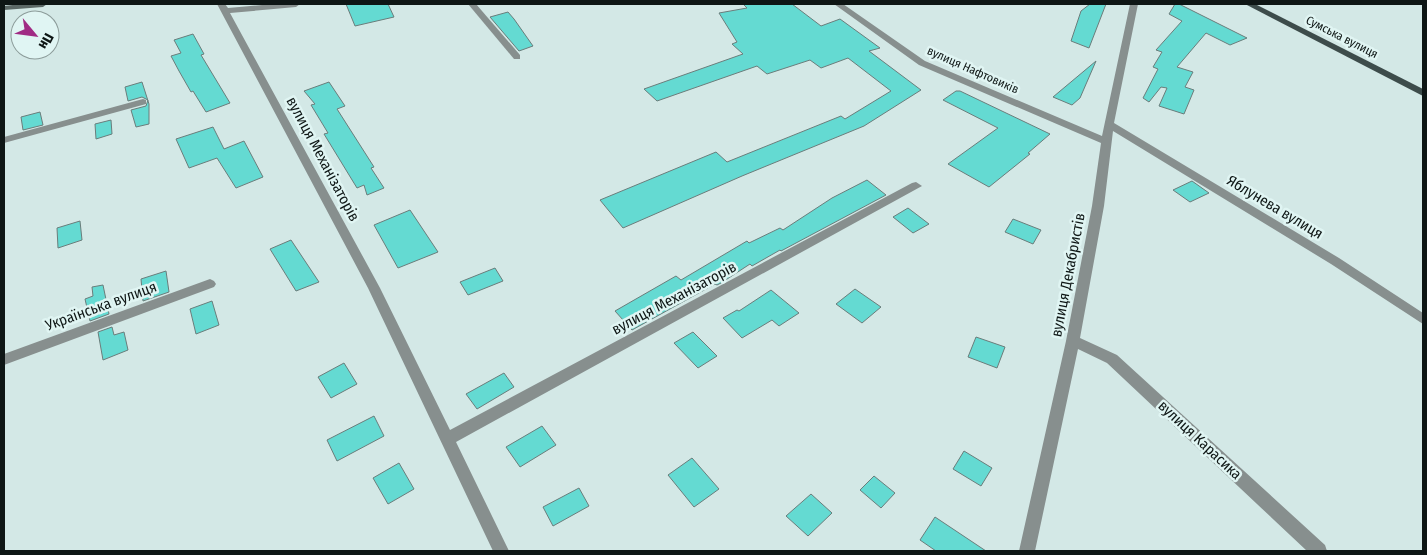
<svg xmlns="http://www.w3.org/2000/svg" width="1427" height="555" font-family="'Fira Sans Condensed',sans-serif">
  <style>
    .building { fill: #64dad2; stroke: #6a7d7b }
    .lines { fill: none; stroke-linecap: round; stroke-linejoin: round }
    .minor { fill: #878f8e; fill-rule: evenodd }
    .secondary { fill: #5b6866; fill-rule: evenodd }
    .primary { fill: #3d4c4b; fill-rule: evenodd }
    .labels { text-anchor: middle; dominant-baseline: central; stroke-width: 5; stroke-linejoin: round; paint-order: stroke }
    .far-street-label { font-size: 12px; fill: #0e1615; stroke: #e0f5f3 }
    .street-label { font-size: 15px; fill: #0e1615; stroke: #e0f5f3 }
  </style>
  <rect width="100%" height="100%" fill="#d3e8e6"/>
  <g class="building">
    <path d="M346 4H388L394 17 355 26Z"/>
    <path d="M743 4H792L821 26 840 19 880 48 869 51 921 90 864 126 742 176 623 228 600 200 716 152 727 162 841 116 845 119 891 91 848 58 821 68 810 60 767 74 757 66 657 101 644 89 743 54 732 44 737 42 719 13 747 8Z"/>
    <path d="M1090 4H1106L1089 48 1071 41 1081 11Z"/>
    <path d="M1175 4H1179L1247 38 1230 45 1206 33 1177 67 1193 72 1185 87 1194 90 1184 114 1159 106 1167 88 1161 87 1149 102 1143 98 1158 69 1153 67 1162 52 1156 50 1182 21 1169 14Z"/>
    <path d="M508 12 514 19 533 46 519 51 490 17Z"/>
    <path d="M193 34 204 54 201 55 230 103 206 112 193 91 191 92 179 71 171 56 181 53 174 40Z"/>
    <path d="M1096 61 1080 98 1072 105 1053 97Z"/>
    <path d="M142 82 149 104V124L136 127 131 110 146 106 148 100 142 97 128 101 125 87Z"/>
    <path d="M329 82 345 106 337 109 374 167 371 168 384 188 367 195 364 185 357 188 324 134 328 133 311 105 315 104 304 91Z"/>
    <path d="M956 91H960L1050 134 1028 153 1030 154 989 187 948 164 998 128 943 100Z"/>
    <path d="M40 112 43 125 23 130 21 117Z"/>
    <path d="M111 120 112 134 96 139 95 124Z"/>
    <path d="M213 127 224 149 244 141 263 177 236 188 217 158 189 168 176 139Z"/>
    <path d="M867 180 886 195 781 251 780 250 752 266 750 264 721 283 717 285 715 284 632 330 615 311 676 276 681 280 747 241 749 243 780 228 783 230 832 198Z"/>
    <path d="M1192 181 1209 193 1190 202 1173 190Z"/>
    <path d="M908 208 929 224 913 233 893 217Z"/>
    <path d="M410 210 438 252 398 268 374 225Z"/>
    <path d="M1013 219 1041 230 1033 244 1005 232Z"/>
    <path d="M80 221 82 240 58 248 57 228Z"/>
    <path d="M291 240 319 282 296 291 270 249Z"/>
    <path d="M495 268 503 281 468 295 460 282Z"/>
    <path d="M166 271 169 292 143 301 141 279Z"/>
    <path d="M103 285 109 314 90 321 85 299 93 296 92 287Z"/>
    <path d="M855 289 881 307 862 323 836 304Z"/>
    <path d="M771 290 799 313 779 326 772 320 742 338 723 318 737 310 739 311Z"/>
    <path d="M212 301 219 325 196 334 190 309Z"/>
    <path d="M112 327 114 335 124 332 128 350 103 360 98 332Z"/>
    <path d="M693 332 717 356 698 368 674 343Z"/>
    <path d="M976 337 1005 347 997 368 968 357Z"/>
    <path d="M344 363 357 384 331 398 318 377Z"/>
    <path d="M504 373 514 387 477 409 466 394Z"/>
    <path d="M374 416 384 436 337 461 327 440Z"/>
    <path d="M542 426 556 445 520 467 506 447Z"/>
    <path d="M964 451 992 468 981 486 953 469Z"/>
    <path d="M692 458 719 489 694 507 668 475Z"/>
    <path d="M399 463 414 489 388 504 373 478Z"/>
    <path d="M874 476 895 493 881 508 860 490Z"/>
    <path d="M579 488 589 506 553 526 543 507Z"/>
    <path d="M811 494 832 513 808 536 786 516Z"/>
    <path d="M935 517 986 551H936L920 540Z"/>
  </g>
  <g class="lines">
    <g class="minor">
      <path d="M217 4H225L228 8 273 4H300L296 7 230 13 380 288 450 430 912 183 916 182 922 186 456 442 509 551H493L368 288Z"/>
      <path d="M468 4H476L520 55V59H514Z"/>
      <path d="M834 4H843L925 61 1102 136 1130 4H1138L1114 123 1339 258 1423 313V324L1331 264 1113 131 1104 206 1080 338 1117 355 1325 545 1327 551H1307L1107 363 1078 349 1035 551H1019L1066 341 1092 206 1101 143 919 65Z"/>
      <path d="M143 99 146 100V104L4 143V137Z"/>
      <path d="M210 279 214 281 216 284 214 287 4 365V354Z"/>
    </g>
    <path class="secondary" d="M21 4H47L43 7 4 10V6Z"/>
    <path class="primary" d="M1245 4H1255L1423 89V96Z"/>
  </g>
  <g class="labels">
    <g class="far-street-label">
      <text transform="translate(1342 37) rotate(27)">Сумська вулиця</text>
      <text transform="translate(973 70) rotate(24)">вулиця Нафтовиків</text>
    </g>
    <g class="street-label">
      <text transform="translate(323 159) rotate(62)">вулиця Механізаторів</text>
      <text transform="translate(1275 207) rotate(31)">Яблунева вулиця</text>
      <text transform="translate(1068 275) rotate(-79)">вулиця Декабристів</text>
      <text transform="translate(674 298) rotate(-28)">вулиця Механізаторів</text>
      <text transform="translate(101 306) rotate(-20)">Українська вулиця</text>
      <text transform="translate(1200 440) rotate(43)">вулиця Карасика</text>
    </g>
  </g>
  <rect width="1427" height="555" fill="none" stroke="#0e1615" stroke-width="10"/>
  <g transform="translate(35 35) rotate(119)"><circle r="24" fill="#e0f5f3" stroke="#8c9c9a"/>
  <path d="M0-4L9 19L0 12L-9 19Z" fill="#a02b84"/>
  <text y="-8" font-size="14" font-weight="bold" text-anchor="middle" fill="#0e1615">Пн</text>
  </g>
</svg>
